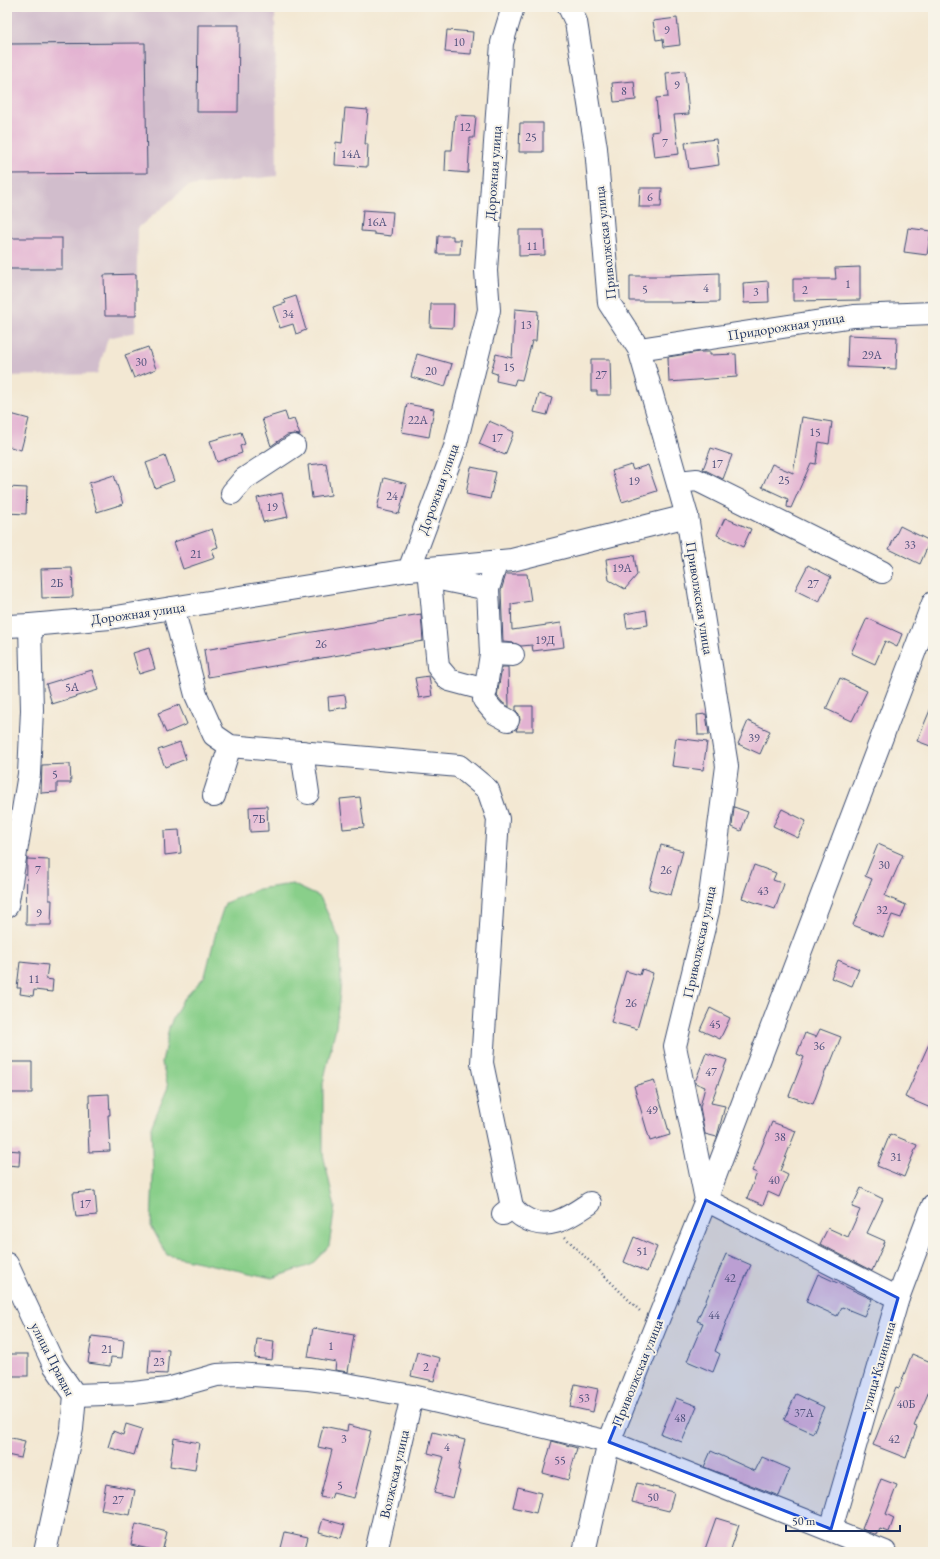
<svg xmlns="http://www.w3.org/2000/svg" width="940" height="1559" font-family="'EB Garamond',serif">
  <style>
    .industrial { fill: #d1bdcc }
    .green { fill: #89cf8a; stroke: #527f74 }
    .building { fill: #e3b3d2 }
    .lines { fill: none; stroke-linecap: round; stroke-linejoin: round }
    .minor-casing { stroke: #3b4b70; stroke-width: 24 }
    .path { stroke: #3b4b70; stroke-width: 2.5; stroke-dasharray: 1 3; stroke-linecap: butt }
    .minor { stroke: #fff; stroke-width: 22 }
    .marked { fill: #1d4ed8; fill-opacity: 0.2; stroke: #1d4ed8; stroke-width: 3; stroke-linejoin: round }
    .labels { text-anchor: middle; dominant-baseline: central; stroke-width: 4; stroke-linejoin: round; paint-order: stroke }
    .number-label { font-size: 12px; fill: #4d507b }
    .street-label { font-size: 14px; fill: #1b2f5e; stroke: #f7f3e8 }
  </style>
  <rect width="100%" height="100%" fill="#f7f3e8"/>
  <filter id="ink" filterUnits="userSpaceOnUse"><feTurbulence type="fractalNoise" baseFrequency=".025" numOctaves="2"/><feDisplacementMap in="SourceGraphic" scale="8" xChannelSelector="R" yChannelSelector="G"/><feConvolveMatrix kernelMatrix="1 2 1 2 8 2 1 2 1" color-interpolation-filters="sRGB"/></filter>
  <filter id="wash" filterUnits="userSpaceOnUse"><feTurbulence type="fractalNoise" baseFrequency=".012" numOctaves="4" result="noise"/><feDisplacementMap in="SourceGraphic" scale="16" xChannelSelector="R" yChannelSelector="G"/><feGaussianBlur stdDeviation="0.9" result="paint"/><feColorMatrix in="noise" values="0 0 0 0 0 0 0 0 0 0 0 0 0 0 0 0 0 1.4 0 .05"/><feComposite in="paint" operator="in"/></filter>
  <g filter="url(#wash)">
    <rect width="100%" height="100%" fill="#f3e8d3"/>
    <path class="industrial" d="M7 7H275L277 176 188 186 138 228 135 332 108 338 97 374 7 376Z"/>
    <path class="green" d="M292 884 320 897 340 940 341 983 336 1027 323 1083V1154L335 1207 329 1246 311 1265 272 1278 167 1255 151 1226 153 1175 151 1127 168 1087 162 1063 169 1027 182 1001 205 976 218 924 225 903 258 889Z"/>
    <g id="blocks">
      <g class="building">
        <path d="M677 18 680 45 664 47 663 39 656 40 653 21Z"/>
        <path d="M198 25H239L238 112H197Z"/>
        <path d="M447 30 473 32 471 54 445 52Z"/>
        <path d="M145 43 147 173 7 174V44Z"/>
        <path d="M685 71 689 114 674 115 679 154 654 157 651 132 659 131 656 98 668 97 666 73Z"/>
        <path d="M634 81 636 100 614 102 612 83Z"/>
        <path d="M345 108 368 110 365 144H368L367 167 335 165 336 142 342 143Z"/>
        <path d="M455 115 476 116 474 138H470L468 173 445 171 446 150H452Z"/>
        <path d="M520 123H543V152H519Z"/>
        <path d="M716 139 719 165 689 169 685 143Z"/>
        <path d="M640 188H662L661 207H639Z"/>
        <path d="M363 210 393 212 391 236 374 234V232L361 231Z"/>
        <path d="M908 228 931 231 927 255 904 252Z"/>
        <path d="M519 230H544L545 255 519 256Z"/>
        <path d="M438 236H453V240H461L460 254H437Z"/>
        <rect x="7" y="238" width="55" height="31"/>
        <path d="M860 267V300L793 301V279H836L835 268Z"/>
        <path d="M719 273V302L670 303V301H630V276H670V275Z"/>
        <path d="M136 274V316H105L104 275Z"/>
        <path d="M768 281 769 302 744 303 743 283Z"/>
        <path d="M296 296 306 330 296 334 293 324 280 328 273 307 286 303 284 300Z"/>
        <path d="M431 304H454L453 328 430 327Z"/>
        <path d="M515 309 538 311 536 341H532L522 380 516 379 514 385 496 381 497 374 491 372 496 354 512 358Z"/>
        <path d="M848 335 897 337 896 369 847 367Z"/>
        <path d="M148 347 156 369 134 378 125 355Z"/>
        <path d="M699 352H710V355L736 354 737 377 669 382 668 357Z"/>
        <path d="M417 354 452 364 445 387 411 377Z"/>
        <path d="M591 359H610L611 395H597V391H591Z"/>
        <path d="M539 394 552 398 547 415 534 412Z"/>
        <path d="M407 404 434 409 429 437 402 432Z"/>
        <path d="M285 412 288 421 294 419 300 435 294 434 287 435 271 446 262 419Z"/>
        <path d="M7 413 29 419 21 450 7 446Z"/>
        <path d="M802 417 832 422 829 444 819 442 816 464 811 463 791 508 787 507 788 499 762 487 772 464 793 473Z"/>
        <path d="M489 421 514 432 505 455 479 444Z"/>
        <path d="M241 432 245 444 240 446 242 453 217 462 210 441Z"/>
        <path d="M711 448 732 455 723 479 703 469Z"/>
        <path d="M165 456 174 481 155 488 146 463Z"/>
        <path d="M326 463 331 495 312 498 308 465Z"/>
        <path d="M631 465 633 470 648 465 657 491 622 502 612 471Z"/>
        <path d="M471 467 496 472 490 499 466 494Z"/>
        <path d="M114 475 123 504 97 512 89 483Z"/>
        <path d="M384 478 407 484 399 514 377 509Z"/>
        <path d="M7 487 27 488 26 514 7 513Z"/>
        <path d="M282 493 288 517 263 522 257 498Z"/>
        <path d="M725 518 751 529 743 547 717 535Z"/>
        <path d="M900 526 930 541 920 564 889 549Z"/>
        <path d="M212 529 218 547 212 549 215 558 183 569 174 542Z"/>
        <path d="M634 555 637 575 625 589 609 580 606 559Z"/>
        <path d="M808 565 831 577 819 602 795 590Z"/>
        <path d="M72 568 73 597 42 598 41 569Z"/>
        <path d="M506 574H527L531 601 511 604 512 630 561 623 564 647 533 651 532 645 521 646 514 643 503 642 501 591Z"/>
        <path d="M646 610 648 625 627 628 625 614Z"/>
        <path d="M421 614 423 641 208 677 204 650Z"/>
        <path d="M867 618 902 634 897 647 885 641 875 664 851 653Z"/>
        <path d="M149 648 155 669 139 674 133 653Z"/>
        <path d="M502 667H508L509 707 503 703 497 696Z"/>
        <path d="M92 670 98 690 52 704 46 684Z"/>
        <path d="M429 676 432 696 419 698 415 678Z"/>
        <path d="M840 678 867 691 852 721 826 709Z"/>
        <path d="M345 695 347 707 329 710 328 697Z"/>
        <path d="M933 703V747L917 741Z"/>
        <path d="M179 705 187 724 166 733 158 713Z"/>
        <path d="M516 706H533V731H516L520 720 519 714 516 711Z"/>
        <path d="M706 714 709 735H698L697 715Z"/>
        <path d="M748 721 770 731 760 754 738 744Z"/>
        <path d="M676 738 707 742 703 770 672 766Z"/>
        <path d="M180 742 186 759 165 767 158 750Z"/>
        <path d="M70 764 71 783H57V792L41 793 42 765Z"/>
        <path d="M360 797 364 827 343 829 340 799Z"/>
        <path d="M267 806 268 831 250 832 249 807Z"/>
        <path d="M734 807 748 812 741 831 732 827Z"/>
        <path d="M782 809 806 821 798 838 773 826Z"/>
        <path d="M179 830 181 853 165 855 164 831Z"/>
        <path d="M878 844 903 855 885 896 906 905 901 918 892 915 883 937 853 925 872 879 865 876Z"/>
        <path d="M661 845 683 851 671 895 649 889Z"/>
        <path d="M27 859 49 860V900H52L51 925H26Z"/>
        <path d="M754 865 776 873 773 880 784 884 775 909 742 898Z"/>
        <path d="M838 960 859 969 852 986 831 978Z"/>
        <path d="M20 962 48 965 46 979 53 980 52 992 34 990 33 996 20 994 21 988H17Z"/>
        <path d="M642 969 653 973 637 1029 611 1022 626 971 640 975Z"/>
        <path d="M710 1008 730 1018 720 1039 700 1030Z"/>
        <path d="M820 1029 841 1037 829 1067H827L813 1104 789 1096 804 1057 797 1054 805 1033 816 1037Z"/>
        <path d="M933 1035V1109L905 1097Z"/>
        <path d="M706 1053 727 1060 711 1103 725 1106 717 1137 705 1134 700 1107 705 1087 695 1083V1082Z"/>
        <path d="M12 1062H32V1093H7V1067H10Z"/>
        <path d="M654 1080 670 1135 650 1141 634 1086Z"/>
        <path d="M109 1094 110 1115H108L110 1151 89 1152 88 1131H90L89 1095Z"/>
        <path d="M772 1122 796 1131 780 1171 788 1175 779 1197 768 1192 763 1205 747 1198 757 1173 752 1171Z"/>
        <path d="M890 1134 917 1145 904 1177 877 1166Z"/>
        <path d="M7 1150 20 1151 19 1166 7 1165Z"/>
        <path d="M861 1188 883 1199 867 1233 885 1241 872 1271 820 1244 828 1228 848 1237 860 1210 852 1207Z"/>
        <path d="M95 1191 97 1215 76 1217 73 1193Z"/>
        <path d="M634 1237 657 1247 647 1272 624 1262Z"/>
        <path d="M726 1254 751 1265 734 1302 715 1351 720 1354 713 1372 687 1361 703 1323 697 1321Z"/>
        <path d="M818 1274 872 1299 864 1316 842 1307 837 1316 806 1302Z"/>
        <path d="M313 1328 354 1335 348 1372 335 1370 336 1362 308 1357Z"/>
        <path d="M92 1336 124 1340 122 1358 111 1357 110 1366 88 1363Z"/>
        <path d="M257 1339 274 1341 272 1360 255 1358Z"/>
        <path d="M150 1349 169 1350 167 1374 148 1373Z"/>
        <path d="M417 1352 440 1358 434 1381 411 1376Z"/>
        <rect x="7" y="1354" width="21" height="22"/>
        <path d="M912 1354 933 1363V1382L914 1426 917 1427 906 1458 873 1445 896 1387 899 1388Z"/>
        <path d="M575 1384 598 1389 593 1412 570 1407Z"/>
        <path d="M796 1394 824 1407 813 1433 784 1420Z"/>
        <path d="M676 1398 697 1406 682 1442 661 1434Z"/>
        <path d="M126 1424 142 1429 134 1455 108 1447 113 1431 123 1435Z"/>
        <path d="M348 1425 371 1431 354 1498 333 1493 331 1499 320 1497 332 1450 318 1447 323 1426 347 1431Z"/>
        <path d="M433 1432 465 1440 458 1470 460 1471 453 1498 434 1493 444 1457 428 1453Z"/>
        <path d="M7 1437 25 1441 21 1458 7 1455Z"/>
        <path d="M174 1438 199 1443 195 1470 170 1466Z"/>
        <path d="M552 1441 577 1448 568 1480 543 1473Z"/>
        <path d="M711 1451 755 1471 762 1457 790 1469 779 1496 704 1467Z"/>
        <path d="M881 1479 897 1485 886 1514 894 1518 889 1532 880 1529 877 1535 862 1529Z"/>
        <path d="M637 1483 674 1492 669 1511 632 1502Z"/>
        <path d="M106 1484 135 1490 130 1515 101 1510Z"/>
        <path d="M518 1487 541 1493 536 1513 513 1507Z"/>
        <path d="M716 1518 739 1525 730 1552H704Z"/>
        <path d="M323 1519 345 1525 341 1538 319 1532Z"/>
        <path d="M136 1524 167 1532 162 1552 131 1545Z"/>
        <path d="M285 1532 308 1537 304 1552H280Z"/>
      </g>
    </g>
  </g>
  <g filter="url(#ink)">
    <use href="#blocks" fill-opacity="0" stroke="#3b4b70" stroke-width="1"/>
    <g class="lines">
      <defs>
        <g id="minor">
          <path d="M569 7 576 22 596 148 609 303 639 349 687 516 727 766 708 911 675 1046 706 1200 898 1298"/>
          <path d="M639 349 854 316 933 313"/>
          <path d="M678 482 697 480 882 572"/>
          <path d="M232 493 244 479 294 446"/>
          <path d="M497 561 488 589 491 654 484 700 495 713 508 720"/>
          <path d="M429 568 438 667 449 680 486 690"/>
          <path d="M409 570 512 560 687 516"/>
          <path d="M430 577 488 589"/>
          <path d="M173 608 196 695 214 735 230 746 459 766 488 790 498 819 482 1063 512 1207 503 1214"/>
          <path d="M7 626 30 625 110 618 409 570 455 447 489 310 486 271 502 43 513 7"/>
          <path d="M491 654 513 655"/>
          <path d="M302 752 308 793"/>
          <path d="M214 796 230 746"/>
          <path d="M7 906 29 774 32 710 30 625"/>
          <path d="M512 1207C515 1210 519 1215 523 1217 548 1233 569 1217 590 1203"/>
          <path d="M7 1264 54 1365 75 1395 72 1429 45 1552"/>
          <path d="M75 1395 134 1393 167 1389 217 1375 237 1374 309 1379 346 1384 412 1396 609 1442 885 1552"/>
          <path d="M831 1529 898 1298 933 1205"/>
          <path d="M376 1552 412 1396"/>
          <path d="M584 1552 609 1442 706 1200 933 603"/>
        </g>
      </defs>
      <use href="#minor" class="minor-casing"/>
      <path class="path" d="M565 1237 641 1312"/>
      <use href="#minor" class="minor"/>
    </g>
  </g>
  <path class="marked" d="M706 1200 898 1298 831 1529 609 1442Z"/>
  <g class="labels">
    <g class="number-label">
      <text x="667" y="30">9</text>
      <text x="459" y="42">10</text>
      <text x="677" y="85">9</text>
      <text x="624" y="91">8</text>
      <text x="465" y="127">12</text>
      <text x="531" y="137">25</text>
      <text x="665" y="143">7</text>
      <text x="351" y="154">14А</text>
      <text x="650" y="197">6</text>
      <text x="377" y="222">16А</text>
      <text x="532" y="246">11</text>
      <text x="848" y="284">1</text>
      <text x="706" y="288">4</text>
      <text x="645" y="289">5</text>
      <text x="805" y="290">2</text>
      <text x="756" y="292">3</text>
      <text x="288" y="314">34</text>
      <text x="526" y="325">13</text>
      <text x="872" y="355">29А</text>
      <text x="141" y="362">30</text>
      <text x="509" y="367">15</text>
      <text x="431" y="371">20</text>
      <text x="601" y="375">27</text>
      <text x="418" y="420">22А</text>
      <text x="815" y="432">15</text>
      <text x="497" y="438">17</text>
      <text x="717" y="464">17</text>
      <text x="784" y="480">25</text>
      <text x="634" y="481">19</text>
      <text x="392" y="496">24</text>
      <text x="272" y="507">19</text>
      <text x="910" y="545">33</text>
      <text x="196" y="554">21</text>
      <text x="622" y="568">19А</text>
      <text x="57" y="583">2Б</text>
      <text x="813" y="584">27</text>
      <text x="545" y="640">19Д</text>
      <text x="321" y="644">26</text>
      <text x="72" y="687">5А</text>
      <text x="754" y="738">39</text>
      <text x="55" y="774">5</text>
      <text x="259" y="819">7Б</text>
      <text x="884" y="865">30</text>
      <text x="38" y="870">7</text>
      <text x="666" y="870">26</text>
      <text x="763" y="891">43</text>
      <text x="882" y="910">32</text>
      <text x="39" y="913">9</text>
      <text x="34" y="979">11</text>
      <text x="631" y="1003">26</text>
      <text x="715" y="1024">45</text>
      <text x="819" y="1046">36</text>
      <text x="711" y="1072">47</text>
      <text x="652" y="1110">49</text>
      <text x="780" y="1137">38</text>
      <text x="896" y="1157">31</text>
      <text x="774" y="1180">40</text>
      <text x="85" y="1204">17</text>
      <text x="642" y="1251">51</text>
      <text x="730" y="1278">42</text>
      <text x="714" y="1315">44</text>
      <text x="331" y="1346">1</text>
      <text x="107" y="1349">21</text>
      <text x="159" y="1362">23</text>
      <text x="426" y="1367">2</text>
      <text x="584" y="1398">53</text>
      <text x="906" y="1404">40Б</text>
      <text x="804" y="1413">37А</text>
      <text x="680" y="1418">48</text>
      <text x="344" y="1439">3</text>
      <text x="894" y="1439">42</text>
      <text x="447" y="1447">4</text>
      <text x="560" y="1460">55</text>
      <text x="340" y="1485">5</text>
      <text x="653" y="1497">50</text>
      <text x="118" y="1500">27</text>
    </g>
    <g class="street-label">
      <text transform="translate(493 173) rotate(-86)">Дорожная улица</text>
      <text transform="translate(605 243) rotate(-96)">Приволжская улица</text>
      <text transform="translate(786 326) rotate(-9)">Придорожная улица</text>
      <text transform="translate(438 489) rotate(-70)">Дорожная улица</text>
      <text transform="translate(700 598) rotate(81)">Приволжская улица</text>
      <text transform="translate(138 613) rotate(-8)">Дорожная улица</text>
      <text transform="translate(699 942) rotate(-78)">Приволжская улица</text>
      <text transform="translate(53 1359) rotate(63)">улица Правды</text>
      <text transform="translate(878 1366) rotate(-74)">улица Калинина</text>
      <text transform="translate(637 1373) rotate(-68)">Приволжская улица</text>
      <text transform="translate(394 1474) rotate(-77)">Волжская улица</text>
    </g>
  </g>
  <rect width="940" height="1559" fill="none" stroke="#f7f3e8" stroke-width="24"/>
  <path d="M786 1525v6h114v-6" fill="none" stroke="#1b2f5e" stroke-width="2"/>
  <text x="792" y="1525" font-size="12" fill="#1b2f5e" stroke="#f7f3e8" stroke-width="3" paint-order="stroke">50 m</text>
</svg>
